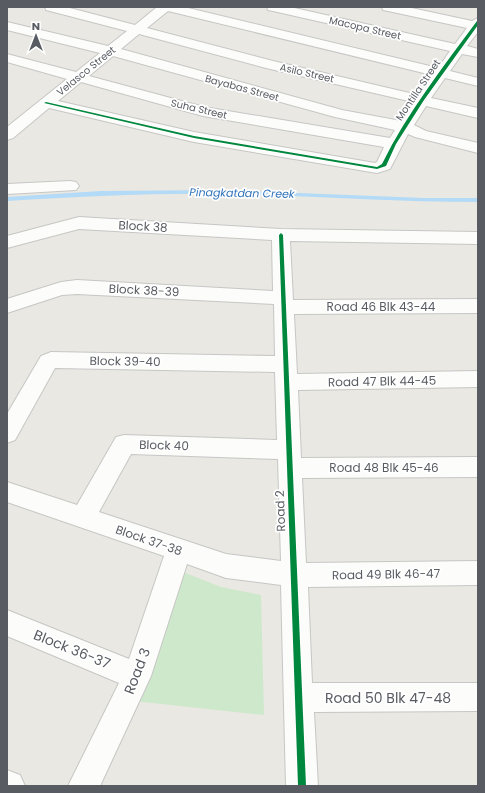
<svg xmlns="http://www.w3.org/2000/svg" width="485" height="793" font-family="Poppins,sans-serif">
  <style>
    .green { fill: #cee8cb }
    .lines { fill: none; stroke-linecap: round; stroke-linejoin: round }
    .stream { fill: #b3daf6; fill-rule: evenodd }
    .street-casing { stroke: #c6c6c5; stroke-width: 2 }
    .street { fill: #fcfcfb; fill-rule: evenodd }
    .cycleway-casing { stroke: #fff; stroke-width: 2 }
    .cycleway { fill: #00873e; fill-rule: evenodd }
    .labels { text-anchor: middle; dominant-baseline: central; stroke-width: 3.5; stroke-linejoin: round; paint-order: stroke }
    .far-street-label { font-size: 10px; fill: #585c62; stroke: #fff }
    .far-water-label { font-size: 11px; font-style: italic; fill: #3073ba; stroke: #fff }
    .street-label { font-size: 12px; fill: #585c62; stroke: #fff }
    .near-street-label { font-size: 14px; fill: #585c62; stroke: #fff }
  </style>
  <rect width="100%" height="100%" fill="#eae8e2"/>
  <path class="green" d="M178 570 221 587 261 595 264 715 133 701Z"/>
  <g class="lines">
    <path class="stream" d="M222 190 424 198H478V202C392 202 307 195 221 194 150 193 78 197 7 201V197L101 191Z"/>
    <defs>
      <g id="street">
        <path d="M45 7H66L135 25 157 7H184L438 68 450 51 273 11 268 10 267 7H290L455 44 467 28 388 11 383 10 382 7H407L472 21 478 18V32L467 46 478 49V57L462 54 450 71 478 78V86L445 78 431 98 478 108V118L426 106 414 125 426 131 478 143V153L415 137 408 134 390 169 377 173 194 142 49 108 13 138 7 140V127L67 79 7 62V54L76 72 100 53 7 30V22L108 46 127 31 46 10ZM168 11 432 75 418 95 273 61 147 28ZM139 34 266 68 413 102 401 121 342 110 121 49ZM113 56 335 117 395 130 390 138 204 107 89 76ZM81 82 203 116 384 147 377 162 375 163 194 132 58 101Z"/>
        <path d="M70 181 76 182 79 186 76 190 7 194V184Z"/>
        <path d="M79 217 281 229 478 232V244L290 241 293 300 478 299V313L294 314 297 374 478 371V387L298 390 301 458 478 457V477L302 478 306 563 478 561V585L308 587 312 683H478V711L314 712 318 786H286L281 585 226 578 187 564 151 676 100 786H68L119 683 7 636V610L129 659 164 556 7 502V482L77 505 116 437 124 435 277 440 275 372 55 368 15 440 7 443V414L41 356 51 352 275 356 274 304 77 294 62 295 7 313V299L61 282 77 280 273 291 272 240 79 229 7 248V236ZM131 454 278 459 281 561 226 554 99 512Z"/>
        <path d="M7 770 20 775 25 786H7Z"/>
      </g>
    </defs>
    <use href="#street" class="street-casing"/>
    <use href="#street" class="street"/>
    <defs>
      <g id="cycleway">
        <path d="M477 21H478V25L424 100 396 144 386 166 377 169 194 138 44 103 46 102 194 136 377 167 382 164C407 113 443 67 477 21Z"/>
        <path d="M281 233 283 235 306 786H298L279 235Z"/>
      </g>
    </defs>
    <use href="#cycleway" class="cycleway-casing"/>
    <use href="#cycleway" class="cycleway"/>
  </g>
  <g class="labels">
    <g class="far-street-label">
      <text transform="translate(365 28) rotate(13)">Macopa Street</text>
      <text transform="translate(86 71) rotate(-39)">Velasco Street</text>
      <text transform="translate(307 73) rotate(13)">Asilo Street</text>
      <text transform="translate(242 88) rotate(15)">Bayabas Street</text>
      <text transform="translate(418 90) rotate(-56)">Montilla Street</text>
      <text transform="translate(199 109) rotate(13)">Suha Street</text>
    </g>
    <g class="far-water-label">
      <text transform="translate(242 193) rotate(1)">Pinagkatdan Creek</text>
    </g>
    <g class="street-label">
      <text transform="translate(143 226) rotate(3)">Block 38</text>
      <text transform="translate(144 290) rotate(3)">Block 38-39</text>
      <text x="381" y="306">Road 46 Blk 43-44</text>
      <text transform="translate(125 361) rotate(1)">Block 39-40</text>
      <text transform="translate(382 381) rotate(-1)">Road 47 Blk 44-45</text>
      <text transform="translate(164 445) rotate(2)">Block 40</text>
      <text x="384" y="467">Road 48 Blk 45-46</text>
      <text transform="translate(280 511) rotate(-92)">Road 2</text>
      <text transform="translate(149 540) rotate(19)">Block 37-38</text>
      <text transform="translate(386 574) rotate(-1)">Road 49 Blk 46-47</text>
    </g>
    <g class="near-street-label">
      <text transform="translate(72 649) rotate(22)">Block 36-37</text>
      <text transform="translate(137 671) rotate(-69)">Road 3</text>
      <text x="388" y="698">Road 50 Blk 47-48</text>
    </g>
  </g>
  <rect width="485" height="793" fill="none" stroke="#585c62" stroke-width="16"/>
  <g transform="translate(36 36)" stroke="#ffffff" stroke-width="3" paint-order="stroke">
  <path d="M0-3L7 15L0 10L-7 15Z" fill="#585c62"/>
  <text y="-6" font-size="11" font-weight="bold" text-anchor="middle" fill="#585c62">N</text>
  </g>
</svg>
